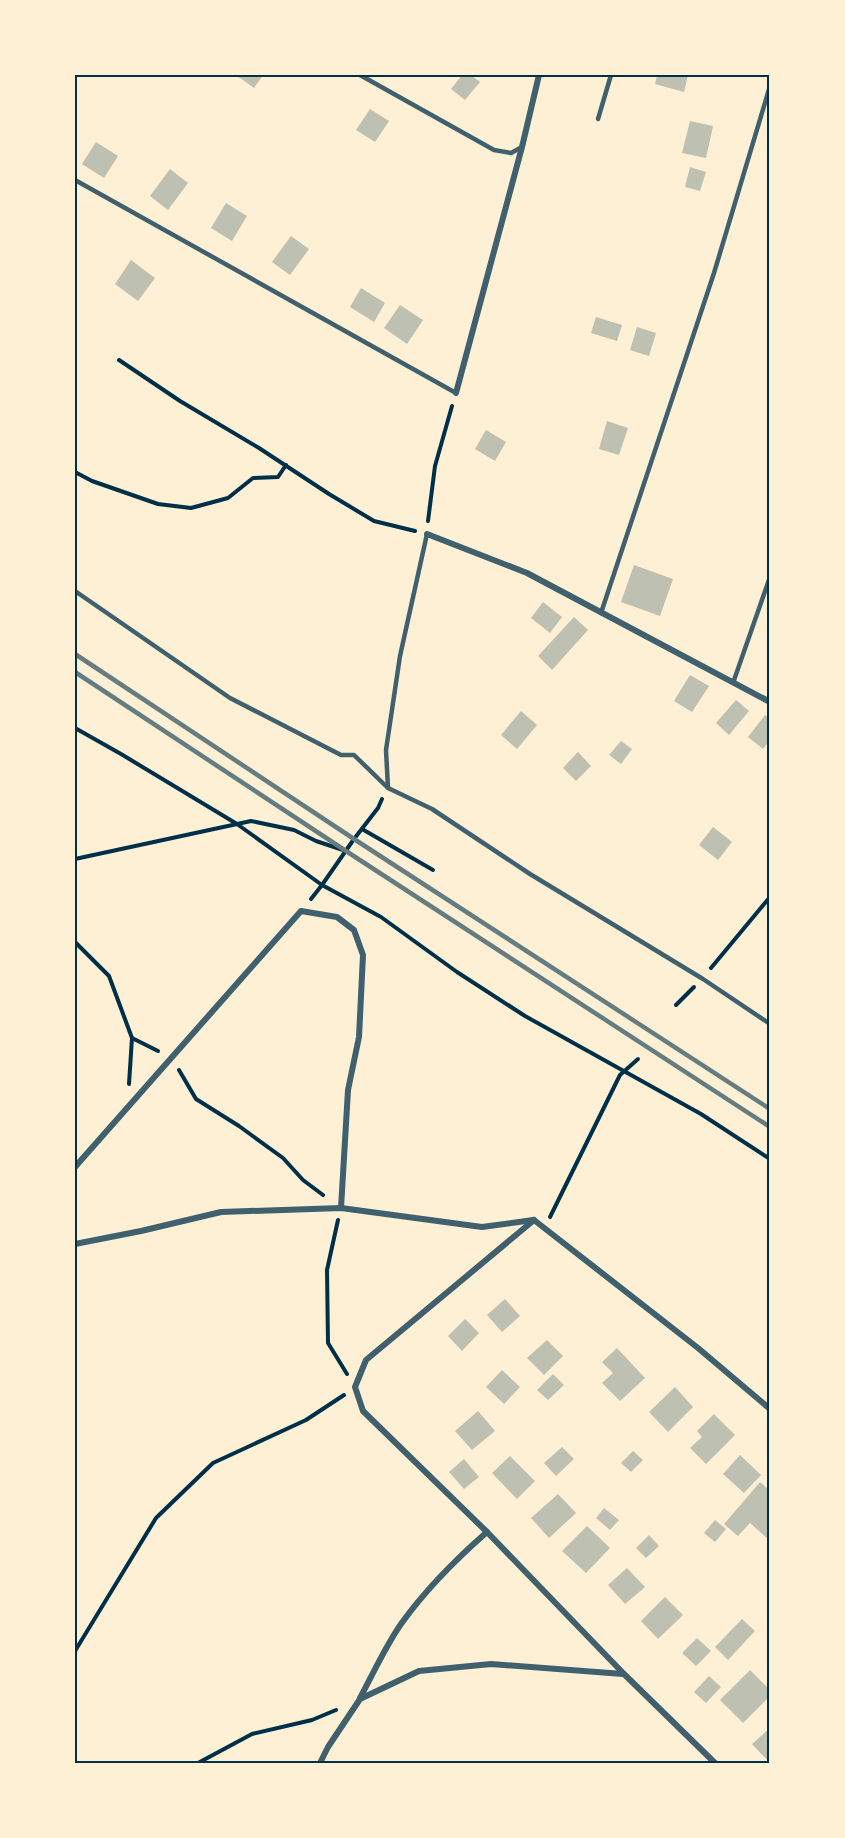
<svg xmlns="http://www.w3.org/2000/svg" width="845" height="1838" font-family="Georgia,serif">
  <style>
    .building { fill: #bec0b2 }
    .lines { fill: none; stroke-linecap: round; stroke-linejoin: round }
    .path { stroke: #003049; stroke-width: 4 }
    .service { stroke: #3f606c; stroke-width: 4.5 }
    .minor { stroke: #3f606c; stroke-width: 6 }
    .rail { stroke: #657d81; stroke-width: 4.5 }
    .neatline { fill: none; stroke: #003049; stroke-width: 2 }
  </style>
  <rect width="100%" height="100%" fill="#fdf0d5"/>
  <g class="building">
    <path d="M236 75H263L254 88Z"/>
    <path d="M462 75H471L480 82 465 100 451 89Z"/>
    <path d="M657 75H688L684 92 655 84Z"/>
    <path d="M370 109 389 121 375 142 356 130Z"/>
    <path d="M690 121 713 126 706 158 682 153Z"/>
    <path d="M96 142 118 156 104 178 82 164Z"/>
    <path d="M690 167 706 172 700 191 685 187Z"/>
    <path d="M170 169 188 183 168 210 150 196Z"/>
    <path d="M226 203 247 216 232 241 211 228Z"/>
    <path d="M291 236 309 249 290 275 272 262Z"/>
    <path d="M131 260 155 278 138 301 115 284Z"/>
    <path d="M361 288 385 303 374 322 350 307Z"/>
    <path d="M400 305 423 320 407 344 384 328Z"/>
    <path d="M596 317 622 325 617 341 591 333Z"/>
    <path d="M637 327 656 333 649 356 630 350Z"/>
    <path d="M607 421 628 428 619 455 599 449Z"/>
    <path d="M486 430 506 442 495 461 475 449Z"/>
    <path d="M634 565 673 579 660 616 621 602Z"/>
    <path d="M543 602 562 617 550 633 531 618Z"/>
    <path d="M574 617 588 630 552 670 538 656Z"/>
    <path d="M690 675 709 686 692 712 674 701Z"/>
    <path d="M736 700 749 711 729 735 716 723Z"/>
    <path d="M521 711 537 725 517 749 501 735Z"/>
    <path d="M765 715 770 719V740L763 749 748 737Z"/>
    <path d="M621 741 632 749 621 764 609 755Z"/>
    <path d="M578 752 591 766 576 781 563 768Z"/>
    <path d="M713 827 732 842 718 860 699 845Z"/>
    <path d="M505 1299 520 1316 502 1332 487 1315Z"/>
    <path d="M465 1319 479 1333 462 1351 448 1336Z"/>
    <path d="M547 1340 563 1356 544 1375 527 1358Z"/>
    <path d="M617 1348 645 1378 620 1401 602 1383 613 1373 602 1362Z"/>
    <path d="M502 1370 520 1387 504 1404 486 1387Z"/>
    <path d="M553 1374 564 1385 548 1400 537 1390Z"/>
    <path d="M675 1387 693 1407 668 1432 649 1412Z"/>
    <path d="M478 1411 495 1431 472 1450 455 1431Z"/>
    <path d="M714 1414 735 1435 706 1464 690 1448 702 1437 697 1431Z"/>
    <path d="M562 1447 574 1459 556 1476 544 1463Z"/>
    <path d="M633 1451 643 1460 631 1472 621 1463Z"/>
    <path d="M740 1455 761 1475 744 1493 723 1474Z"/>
    <path d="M510 1456 535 1481 517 1499 492 1473Z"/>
    <path d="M464 1459 479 1477 464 1489 449 1472Z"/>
    <path d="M760 1482 770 1491V1541L750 1523 738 1536 724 1524Z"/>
    <path d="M558 1494 576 1513 549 1538 531 1518Z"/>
    <path d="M604 1508 619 1520 610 1530 596 1518Z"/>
    <path d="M715 1520 726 1529 715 1542 704 1533Z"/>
    <path d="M587 1526 610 1548 586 1573 562 1551Z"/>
    <path d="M649 1535 659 1546 646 1558 636 1548Z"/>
    <path d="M627 1568 645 1587 625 1604 608 1585Z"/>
    <path d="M665 1597 683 1615 658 1639 641 1621Z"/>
    <path d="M742 1619 755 1631 728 1660 715 1647Z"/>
    <path d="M697 1638 711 1651 696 1666 682 1653Z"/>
    <path d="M750 1670 770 1690V1696L743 1723 720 1700Z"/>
    <path d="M709 1676 721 1687 706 1703 694 1692Z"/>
    <path d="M770 1728V1763L752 1744Z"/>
  </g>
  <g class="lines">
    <g class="path">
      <path d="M119 360 180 401 259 448 329 494 374 521 415 531"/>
      <path d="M75 472 92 481 158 504 191 508 228 498 253 478 278 477 286 465"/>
      <path d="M428 521 435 466 452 406"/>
      <path d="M75 728 121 754 237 824 322 885 311 899"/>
      <path d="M382 799 378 808 354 839 322 885 381 917 457 972 525 1016 701 1114 770 1159"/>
      <path d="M362 829 433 870"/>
      <path d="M75 859 251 821 294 830 316 841 346 851"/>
      <path d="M75 942 109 976 132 1038 129 1084"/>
      <path d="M711 968 770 897"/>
      <path d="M676 1005 694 987"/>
      <path d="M132 1038 158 1051"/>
      <path d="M179 1070 196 1099 239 1126 283 1158 303 1180 323 1195"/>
      <path d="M550 1217 620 1075 638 1059"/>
      <path d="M338 1220 327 1270 328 1343 347 1374"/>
      <path d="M75 1651 156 1518 213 1463 306 1420 344 1395"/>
      <path d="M198 1763 252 1734 312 1720 336 1710"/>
    </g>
    <g class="service">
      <path d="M360 75 494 150 511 153 522 147"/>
      <path d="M598 119 611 75"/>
      <path d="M75 180 456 393"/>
      <path d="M75 591 230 698 341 755H354L388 788 432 809 530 874 703 979 770 1024"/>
      <path d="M601 613 714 273 770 86"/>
      <path d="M733 683 770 577"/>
      <path d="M388 788 386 750 400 656 427 534"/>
    </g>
    <g class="minor">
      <path d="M456 393 522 147 539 75"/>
      <path d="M427 534 527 573 770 702"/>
      <path d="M75 1167 301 911 337 917 354 930 363 955 359 1037 348 1090 341 1208"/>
      <path d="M534 1220 366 1360 355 1387 363 1411 487 1532 624 1674 715 1763"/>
      <path d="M534 1220 698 1348 770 1409"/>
      <path d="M75 1244 141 1231 221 1212 341 1208 482 1227 533 1220"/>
      <path d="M360 1698C373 1674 385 1647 401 1624 426 1589 455 1560 487 1532"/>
      <path d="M320 1763 328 1747 360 1699 419 1671 491 1664 623 1674"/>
    </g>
    <g class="rail">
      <path d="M75 654 354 839 770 1109"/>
      <path d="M75 672 346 851 770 1127"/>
    </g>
  </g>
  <rect width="845" height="1838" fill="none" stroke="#fdf0d5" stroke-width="153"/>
  <rect x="76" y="76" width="692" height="1686" class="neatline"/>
</svg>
